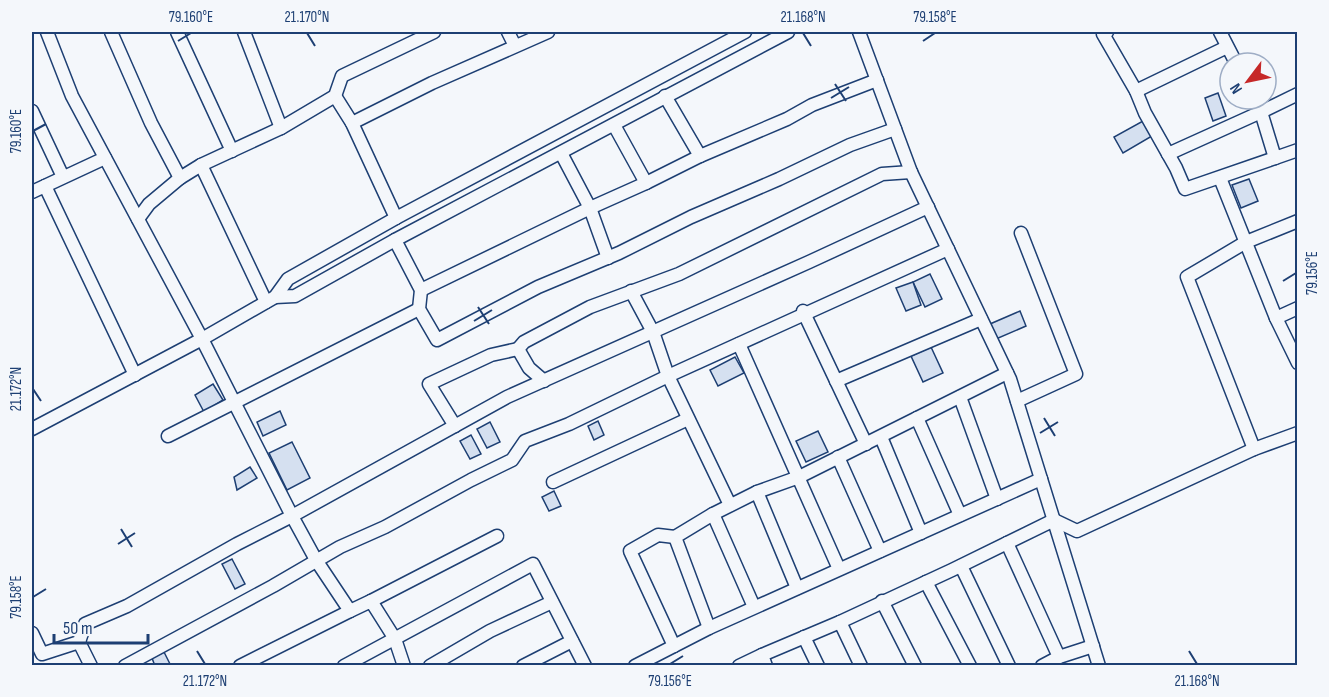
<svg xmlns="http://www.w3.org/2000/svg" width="1329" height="697" font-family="'Sofia Sans Condensed',sans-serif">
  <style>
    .building { fill: #d5e0f0; stroke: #1d3f73; stroke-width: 1.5 }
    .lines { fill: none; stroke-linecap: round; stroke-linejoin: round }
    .street-casing { stroke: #1d3f73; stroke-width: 15 }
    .street { stroke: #f4f7fb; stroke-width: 12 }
    .ticks { fill: none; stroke: #1d3f73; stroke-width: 2 }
    .neatline { fill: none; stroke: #1d3f73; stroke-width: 2 }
    .ticks-label { font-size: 15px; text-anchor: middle; fill: #1d3f73 }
  </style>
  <rect width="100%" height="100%" fill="#f4f7fb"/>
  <g class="building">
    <path d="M1218 93 1226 116 1213 121 1205 98Z"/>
    <path d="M1143 121 1152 136 1123 153 1114 137Z"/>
    <path d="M1249 179 1258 201 1241 208 1232 185Z"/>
    <path d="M930 274 942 299 925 307 913 282Z"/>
    <path d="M913 282 921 305 906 311 896 288Z"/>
    <path d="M1020 311 1026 326 996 339 990 324Z"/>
    <path d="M931 347 943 373 923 382 911 356Z"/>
    <path d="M735 357 744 373 718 386 710 370Z"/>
    <path d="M213 384 223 400 204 412 195 395Z"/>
    <path d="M280 411 286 425 263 436 257 422Z"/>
    <path d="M598 421 604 435 594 440 588 426Z"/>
    <path d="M490 422 500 442 487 448 477 429Z"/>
    <path d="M818 431 828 452 806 462 796 441Z"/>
    <path d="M471 435 481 454 470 459 460 441Z"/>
    <path d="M292 442 310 478 287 490 269 453Z"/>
    <path d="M250 467 257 478 237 490 234 477Z"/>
    <path d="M554 491 561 506 549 511 542 497Z"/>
    <path d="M232 559 245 584 235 589 222 564Z"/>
    <path d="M164 652 171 666H155L152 658Z"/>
  </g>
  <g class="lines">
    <defs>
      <g id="street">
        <path d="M47 32 72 96 202 339 275 297 288 279 396 218 745 32"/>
        <path d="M111 32 151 123 180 178"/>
        <path d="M177 32 232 151"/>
        <path d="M244 32 281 128"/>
        <path d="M508 32 515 46"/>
        <path d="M859 32 911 172 1010 379 1099 666"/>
        <path d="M1107 32 1103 34 1136 91 1145 113 1176 168 1185 189 1275 158"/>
        <path d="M1220 32 1236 63"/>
        <path d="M1136 91 1227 47"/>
        <path d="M335 96 352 123 396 218"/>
        <path d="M665 96 700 156"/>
        <path d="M1254 99 1261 112 1275 158 1298 150"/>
        <path d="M32 111 63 177"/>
        <path d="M352 123 432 83 548 32"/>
        <path d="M614 125 646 183"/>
        <path d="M561 153 590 208 608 258"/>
        <path d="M1168 154 1261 112 1298 94"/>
        <path d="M201 165 266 302"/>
        <path d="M1220 178 1276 318 1298 363"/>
        <path d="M45 186 135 375"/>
        <path d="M32 192 105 158"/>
        <path d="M138 219 149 204 180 178 201 165 281 128 335 96 342 76 434 32"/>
        <path d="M395 240 421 290 419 309 437 340 538 287 619 253 691 217 779 179 850 145 895 129"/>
        <path d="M421 290 590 208 646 183 700 156 787 119 812 105 877 80"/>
        <path d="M631 291 653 332 668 376 730 505"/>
        <path d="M275 297 295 296 395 240 788 32"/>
        <path d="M803 311 866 444"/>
        <path d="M1276 318 1298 308"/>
        <path d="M739 344 839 569"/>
        <path d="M544 381 529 368 518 349 524 342 590 307 679 274 882 174 911 172"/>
        <path d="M836 381 981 319"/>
        <path d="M960 397 997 499"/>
        <path d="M1017 401 1076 374 1021 233"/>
        <path d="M917 418 960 515"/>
        <path d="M455 426 429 384 491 355 518 349"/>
        <path d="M32 429 202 339 292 516 316 560 350 611 371 601 395 639 404 666"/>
        <path d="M168 436 419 309"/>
        <path d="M881 437 921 533"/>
        <path d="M1254 449 1187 277 1246 242 1298 221"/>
        <path d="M838 457 880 551"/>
        <path d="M553 482 688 419"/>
        <path d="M757 492 797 588"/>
        <path d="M713 514 754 607"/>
        <path d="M1007 543 1059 657 1042 666"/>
        <path d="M961 566 1009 666"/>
        <path d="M926 582 970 666"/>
        <path d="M371 601 497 536"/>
        <path d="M882 601 915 666"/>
        <path d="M840 622 861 666"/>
        <path d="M709 628 675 537 713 514 757 492 799 477 1007 373"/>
        <path d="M32 633 42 654 79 642 85 624 127 606 237 544 292 516 507 397 809 262 928 207"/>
        <path d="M804 637 818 666"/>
        <path d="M79 642 91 666"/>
        <path d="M674 646 630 551 658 535 675 537"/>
        <path d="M1059 657 1093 646"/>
        <path d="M125 666 273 586 340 547 385 527 471 480 512 460 525 441 569 424 668 376 948 249"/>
        <path d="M240 666 350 611"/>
        <path d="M344 666 533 564 585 666"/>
        <path d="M430 666 490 631 552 602"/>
        <path d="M523 666 572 641"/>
        <path d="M635 666 709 628 1041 479"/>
        <path d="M739 666 762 655"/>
        <path d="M766 666 762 655 840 622 952 570 1054 520 1077 531 1254 449 1298 433"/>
      </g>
    </defs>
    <use href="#street" class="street-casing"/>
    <use href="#street" class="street"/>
  </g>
  <path class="ticks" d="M307 33 315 46M803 33 811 46M178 41 191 33M923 41 935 33M835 84 846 101M831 98 849 87M33 131 46 124M1283 281 1296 273M478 307 489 324M474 321 492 310M33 389 41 401M1044 418 1055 436M1040 433 1058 422M121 529 132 547M118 544 135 533M33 597 46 589M197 651 205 664M1189 651 1197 664M670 664 683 656"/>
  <rect width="1329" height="697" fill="none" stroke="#f4f7fb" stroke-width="66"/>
  <g transform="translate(1248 81) rotate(238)"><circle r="28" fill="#f4f7fb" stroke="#9eadc5" stroke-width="1.5"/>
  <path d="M0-4.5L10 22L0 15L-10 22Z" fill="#c62828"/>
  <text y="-9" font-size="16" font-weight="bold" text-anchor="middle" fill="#1d3f73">N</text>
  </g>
  <path d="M54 634v9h94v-9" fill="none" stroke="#1d3f73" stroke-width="3"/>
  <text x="63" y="634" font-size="18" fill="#1d3f73" stroke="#f4f7fb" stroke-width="4.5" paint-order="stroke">50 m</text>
  <rect x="33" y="33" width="1263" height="631" class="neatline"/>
  <g class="ticks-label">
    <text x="191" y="22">79.160°E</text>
    <text x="307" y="22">21.170°N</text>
    <text x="803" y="22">21.168°N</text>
    <text x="935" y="22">79.158°E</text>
    <text transform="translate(16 131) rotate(-90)" y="5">79.160°E</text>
    <text transform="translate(1312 273) rotate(-90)" y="5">79.156°E</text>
    <text transform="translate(16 389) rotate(-90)" y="5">21.172°N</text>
    <text transform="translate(16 597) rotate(-90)" y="5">79.158°E</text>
    <text x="205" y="686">21.172°N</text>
    <text x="670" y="686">79.156°E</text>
    <text x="1197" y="686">21.168°N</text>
  </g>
</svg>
